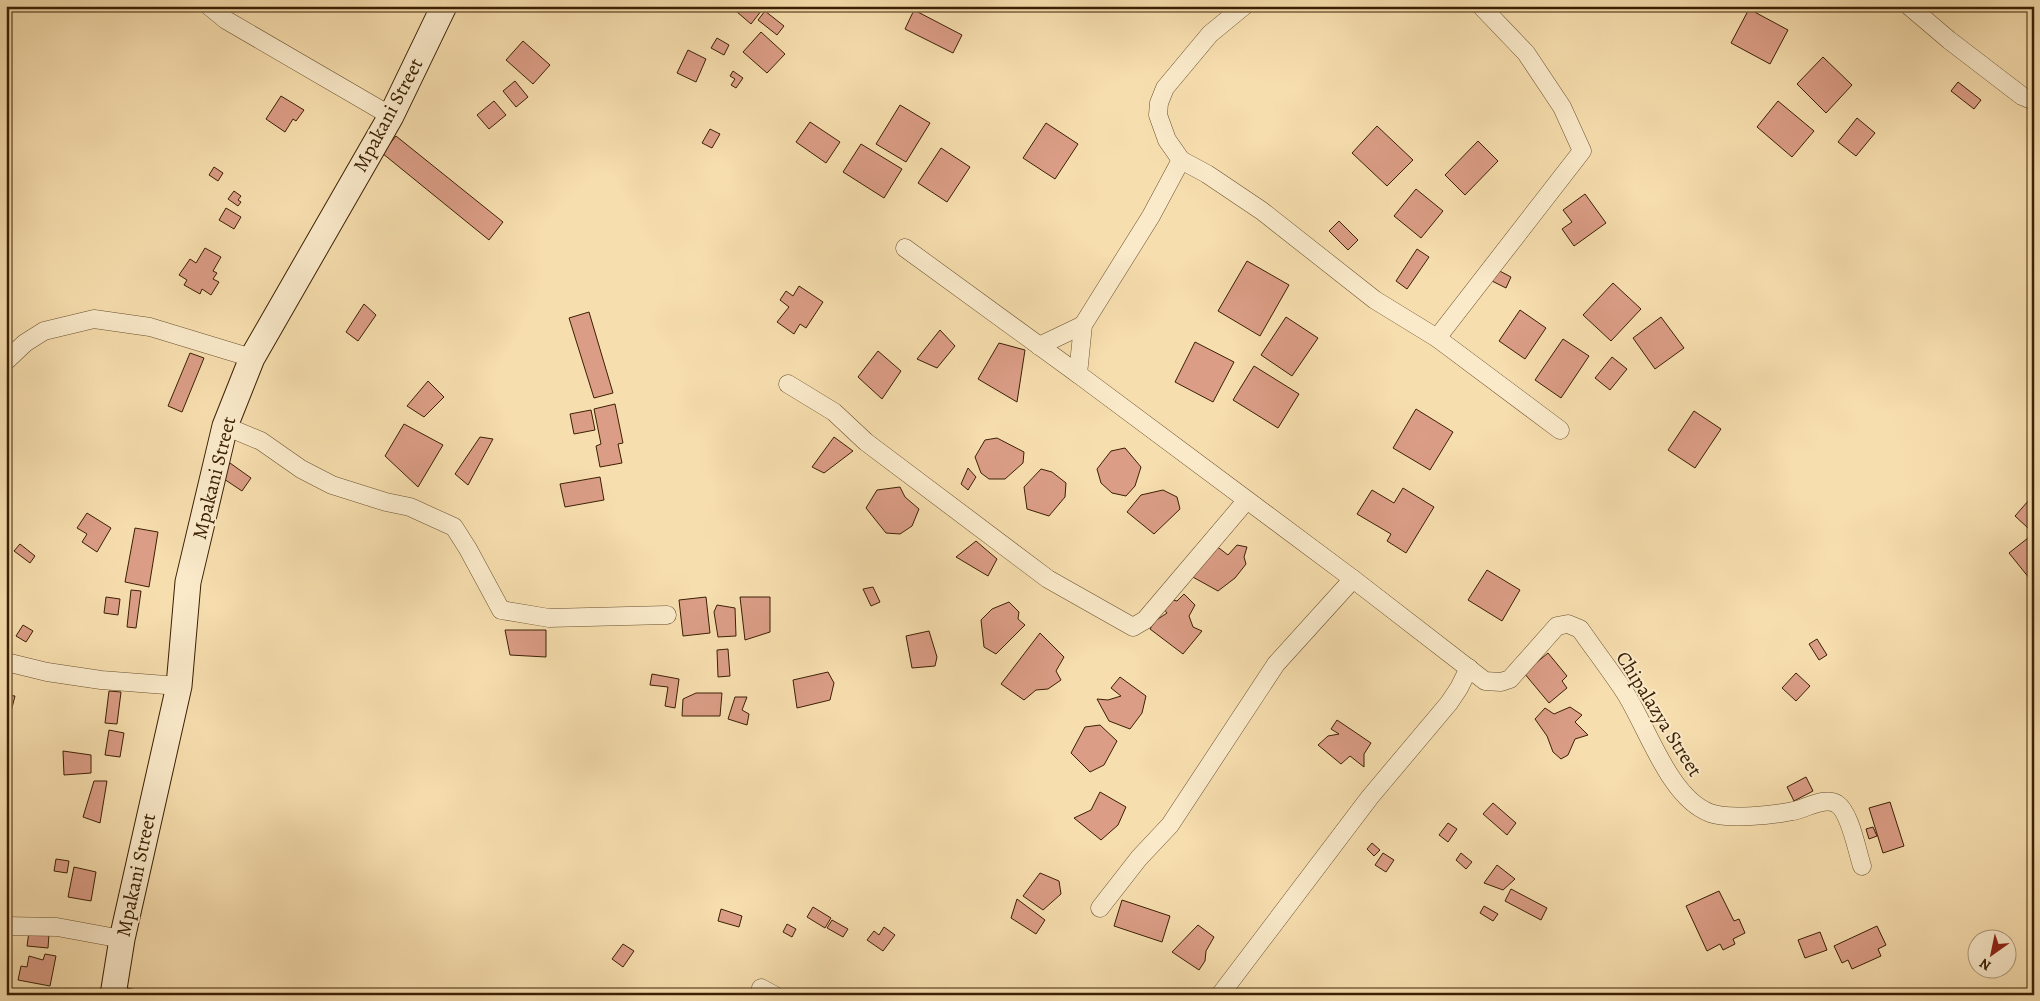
<svg xmlns="http://www.w3.org/2000/svg" width="2040" height="1001" font-family="Alegreya,serif">
  <style>
    .building { fill: #db9d86; stroke: #3b2004 }
    .lines { fill: none; stroke-linecap: round; stroke-linejoin: round }
    .street-casing { stroke: #6a502e; stroke-width: 19 }
    .secondary-casing { stroke: #3b2004; stroke-width: 27 }
    .street { stroke: #faeaca; stroke-width: 18 }
    .secondary { stroke: #faeaca; stroke-width: 25 }
    .labels { text-anchor: middle; dominant-baseline: central; stroke-width: 4; stroke-linejoin: round; paint-order: stroke }
    .street-label { font-size: 20px; fill: #3b2004; stroke: #faeaca }
  </style>
  <rect width="100%" height="100%" fill="#f7deae"/>
  <filter id="stains"><feTurbulence type="fractalNoise" baseFrequency=".004" numOctaves="4"/><feColorMatrix values="0 0 0 0 .2 0 0 0 0 .09 0 0 0 0 .02 0 0 0 .5 -.17"/></filter>
  <radialGradient id="worn" r=".72"><stop offset=".6" stop-color="#630" stop-opacity="0"/><stop offset="1" stop-color="#630" stop-opacity=".3"/></radialGradient>
  <g class="building">
    <path d="M730 6H765L751 24Z"/>
    <path d="M1749 9 1788 30 1770 64 1731 43Z"/>
    <path d="M914 10 962 35 953 53 905 29Z"/>
    <path d="M765 11 784 26 777 35 758 20Z"/>
    <path d="M761 32 785 54 767 73 743 52Z"/>
    <path d="M717 38 729 45 724 55 711 48Z"/>
    <path d="M523 41 550 65 533 84 506 60Z"/>
    <path d="M688 50 706 59 696 82 677 73Z"/>
    <path d="M1823 57 1852 85 1826 113 1797 84Z"/>
    <path d="M733 71 743 78 736 88 731 85 735 79 730 76Z"/>
    <path d="M515 81 528 97 516 107 503 91Z"/>
    <path d="M1958 82 1981 100 1974 109 1951 91Z"/>
    <path d="M281 96 304 110 296 121 293 119 285 132 266 119Z"/>
    <path d="M494 101 506 115 489 129 477 115Z"/>
    <path d="M1778 101 1814 131 1792 157 1757 127Z"/>
    <path d="M900 105 930 123 906 162 876 144Z"/>
    <path d="M1857 118 1875 133 1856 156 1838 142Z"/>
    <path d="M810 122 840 142 826 163 796 142Z"/>
    <path d="M1046 123 1078 144 1055 179 1023 158Z"/>
    <path d="M1377 126 1413 160 1387 186 1352 153Z"/>
    <path d="M710 129 720 134 712 148 702 143Z"/>
    <path d="M396 136 503 222 489 240 382 153Z"/>
    <path d="M1478 141 1498 161 1465 195 1445 175Z"/>
    <path d="M861 144 902 169 884 198 843 172Z"/>
    <path d="M941 148 970 167 947 202 918 183Z"/>
    <path d="M214 167 223 173 218 181 209 175Z"/>
    <path d="M1416 189 1443 211 1421 238 1394 216Z"/>
    <path d="M234 191 241 196 238 200 241 202 238 206 228 199Z"/>
    <path d="M1585 194 1606 223 1574 246 1562 229 1572 222 1563 210Z"/>
    <path d="M226 208 241 217 234 229 219 220Z"/>
    <path d="M1339 221 1358 240 1348 250 1329 231Z"/>
    <path d="M205 248 221 257 213 271 217 273 213 279 219 282 211 295 202 289 200 294 184 285 187 280 179 275 190 259 196 263Z"/>
    <path d="M1417 249 1429 257 1407 289 1396 281Z"/>
    <path d="M1247 261 1289 285 1260 336 1218 311Z"/>
    <path d="M1494 268 1511 277 1506 288 1488 279Z"/>
    <path d="M1613 283 1641 309 1611 341 1583 315Z"/>
    <path d="M799 286 823 302 806 328 800 324 794 334 777 322 789 307 780 300 786 291 793 296Z"/>
    <path d="M364 304 376 315 358 341 346 332Z"/>
    <path d="M1520 310 1546 328 1525 359 1499 341Z"/>
    <path d="M589 312 613 393 594 398 569 318Z"/>
    <path d="M1286 317 1318 338 1292 376 1261 355Z"/>
    <path d="M1661 317 1684 348 1655 369 1633 338Z"/>
    <path d="M940 330 955 346 937 368 917 359Z"/>
    <path d="M1563 339 1589 356 1561 398 1535 380Z"/>
    <path d="M1195 342 1234 362 1213 402 1175 382Z"/>
    <path d="M999 343 1025 350 1017 402 978 379Z"/>
    <path d="M878 351 901 371 882 399 858 377Z"/>
    <path d="M190 353 204 358 182 412 168 406Z"/>
    <path d="M1612 357 1627 369 1610 390 1595 378Z"/>
    <path d="M1254 366 1299 394 1278 428 1233 400Z"/>
    <path d="M428 381 444 397 424 417 407 406Z"/>
    <path d="M615 404 623 443 618 444 622 463 600 467 596 446 601 444 594 409Z"/>
    <path d="M1416 409 1453 432 1430 470 1393 448Z"/>
    <path d="M591 410 595 430 574 434 570 414Z"/>
    <path d="M1694 411 1721 429 1695 468 1668 450Z"/>
    <path d="M404 424 443 445 418 487 385 456Z"/>
    <path d="M480 437 493 439 468 485 455 474Z"/>
    <path d="M834 437 853 451 824 473 812 467Z"/>
    <path d="M997 438 1024 452 1023 463 1005 479H989L981 473 975 457 985 440Z"/>
    <path d="M1125 448 1141 467 1135 486 1126 496 1112 493 1101 483 1097 469 1111 451Z"/>
    <path d="M230 463 251 478 242 491 221 477Z"/>
    <path d="M968 468 976 477 968 490 961 484Z"/>
    <path d="M1041 469 1052 472 1066 483 1065 497 1049 516 1027 509 1024 487Z"/>
    <path d="M600 477 604 500 565 507 560 484Z"/>
    <path d="M900 487 905 497 919 509 912 526 900 534 886 533 866 508 877 490Z"/>
    <path d="M1403 488 1434 507 1406 553 1387 541 1391 534 1357 514 1372 490 1394 503Z"/>
    <path d="M1163 490 1177 497 1180 509 1154 534 1127 512 1141 495Z"/>
    <path d="M2029 500 2034 505V521L2028 528 2015 516Z"/>
    <path d="M87 513 111 528 97 552 82 542 87 534 77 528Z"/>
    <path d="M135 528 158 532 149 587 125 582Z"/>
    <path d="M2028 538 2034 545V584L2009 553Z"/>
    <path d="M976 541 997 559 988 576 956 557Z"/>
    <path d="M20 544 35 556 30 563 14 551Z"/>
    <path d="M1215 545 1228 555 1237 545 1247 547 1244 557 1246 564 1235 578 1218 591 1191 576Z"/>
    <path d="M1487 570 1520 590 1502 621 1468 600Z"/>
    <path d="M873 587 880 602 871 606 863 589Z"/>
    <path d="M131 590 141 591 136 628 127 627Z"/>
    <path d="M1184 594 1195 605 1189 616 1193 627 1202 631 1183 654 1150 629 1155 621 1167 613 1164 609 1169 599 1177 601Z"/>
    <path d="M106 597 120 599 118 615 104 613Z"/>
    <path d="M706 597 710 633 683 636 679 600Z"/>
    <path d="M740 597H770V632L745 640Z"/>
    <path d="M1009 602 1019 612 1018 619 1025 625 996 654 984 647 981 620 992 609Z"/>
    <path d="M717 605 735 608 736 636 718 637 714 612Z"/>
    <path d="M23 625 33 631 26 642 16 636Z"/>
    <path d="M505 630H546V657L510 655Z"/>
    <path d="M929 631 937 657 935 666 912 668 906 636Z"/>
    <path d="M1040 633 1064 657 1056 671 1061 680 1048 689 1036 690 1024 700 1001 684Z"/>
    <path d="M1817 639 1827 655 1819 660 1809 644Z"/>
    <path d="M728 649 730 676 718 677 717 650Z"/>
    <path d="M1548 653 1567 676 1562 681 1567 688 1549 703 1524 673Z"/>
    <path d="M828 672 834 683 830 700 797 708 793 680Z"/>
    <path d="M1796 673 1810 686 1796 701 1782 688Z"/>
    <path d="M652 674 679 679 675 708 665 706 668 687 650 685Z"/>
    <path d="M1120 677 1146 696 1142 713 1130 729 1109 721 1097 699 1108 700 1121 696 1111 688Z"/>
    <path d="M109 691 121 692 117 724 105 723Z"/>
    <path d="M696 693H722L720 716H682L683 699Z"/>
    <path d="M6 695 15 696 7 727H6Z"/>
    <path d="M735 697H747L742 710 749 714 747 725 728 719Z"/>
    <path d="M1570 707 1582 715 1575 722 1588 735 1575 739 1568 755 1561 759 1553 752 1547 736 1535 719 1545 708 1554 714Z"/>
    <path d="M1337 720 1371 743 1364 754V767L1350 756 1341 764 1318 745 1328 736 1339 734 1331 729Z"/>
    <path d="M1100 725 1117 741 1104 765 1090 772 1071 753 1085 727Z"/>
    <path d="M109 730 124 733 120 757 105 755Z"/>
    <path d="M63 751 91 755V773L64 775Z"/>
    <path d="M1806 777 1813 791 1794 801 1787 787Z"/>
    <path d="M94 781H107L100 823 83 817Z"/>
    <path d="M1100 792 1126 807 1118 825 1101 840 1074 818 1091 810Z"/>
    <path d="M1890 802 1904 846 1883 853 1869 808Z"/>
    <path d="M1493 803 1516 823 1507 835 1483 814Z"/>
    <path d="M1448 823 1457 829 1448 842 1439 835Z"/>
    <path d="M1873 827 1877 836 1869 839 1866 829Z"/>
    <path d="M1372 843 1380 850 1374 856 1367 849Z"/>
    <path d="M1383 853 1394 860 1386 872 1375 865Z"/>
    <path d="M1461 853 1472 862 1466 869 1456 860Z"/>
    <path d="M56 859 69 861 67 873 54 871Z"/>
    <path d="M1497 865 1515 879 1503 890 1484 883Z"/>
    <path d="M74 867 96 872 91 901 68 897Z"/>
    <path d="M1040 873 1059 881 1061 894 1043 910 1023 896Z"/>
    <path d="M1511 889 1547 908 1541 920 1505 901Z"/>
    <path d="M1719 891 1734 921 1739 919 1745 933 1733 939 1735 944 1723 950 1720 944 1707 951 1686 906Z"/>
    <path d="M1017 899 1045 920 1036 934 1011 918Z"/>
    <path d="M1122 900 1170 916 1162 942 1114 926Z"/>
    <path d="M1484 906 1498 914 1493 921 1480 913Z"/>
    <path d="M813 907 831 918 825 928 807 917Z"/>
    <path d="M721 909 742 916 739 927 718 921Z"/>
    <path d="M832 920 848 929 843 937 827 928Z"/>
    <path d="M787 924 796 929 792 937 783 932Z"/>
    <path d="M1198 925 1214 937 1206 951 1205 961 1199 970 1172 952Z"/>
    <path d="M1877 926 1886 945 1878 949 1881 956 1852 969 1848 960 1842 963 1834 946Z"/>
    <path d="M884 927 895 935 883 951 867 940 874 931 879 935Z"/>
    <path d="M29 932 49 934 48 948 27 946Z"/>
    <path d="M1820 932 1827 950 1805 958 1798 940Z"/>
    <path d="M623 944 634 951 623 967 612 959Z"/>
    <path d="M45 954 56 956 50 986 18 980 21 966 27 967 29 956 43 960Z"/>
    <path d="M123 987 146 992V995H121Z"/>
  </g>
  <g class="lines">
    <defs>
      <g id="street">
        <path d="M209 6 226 20 391 116"/>
        <path d="M1244 6 1210 34 1165 88 1159 103 1158 115 1167 140 1181 160 1207 174 1262 211 1375 300 1437 338 1560 430"/>
        <path d="M1909 6 1949 40 2022 96 2034 101"/>
        <path d="M1181 160 1151 216 1083 325 1078 374 1353 579 1485 681 1501 682 1510 679 1557 626 1568 624 1580 629C1594 649 1610 670 1624 691 1647 726 1669 798 1710 813 1729 820 1773 815 1793 811 1805 809 1825 796 1837 804 1850 812 1857 851 1862 866"/>
        <path d="M905 248 1078 374"/>
        <path d="M1437 338 1582 151 1562 107 1526 53 1481 6"/>
        <path d="M1039 346 1083 325"/>
        <path d="M6 361 25 343 44 331 94 319 150 327 252 358"/>
        <path d="M788 384 834 412 866 442 1048 579 1133 627 1145 620 1246 501"/>
        <path d="M225 426 261 441 301 469 332 485 386 502 410 507 454 527 468 549 501 610 549 618 667 615"/>
        <path d="M6 662 47 672 101 680 179 686"/>
        <path d="M1100 908 1139 858 1170 825 1276 664 1353 579"/>
        <path d="M6 926 57 927 122 939"/>
        <path d="M761 988 774 995"/>
        <path d="M1220 995 1370 797 1449 703 1459 688 1469 668"/>
      </g>
      <path id="secondary" d="M113 995 122 939 179 686 188 582 225 426 252 358 391 116 444 6"/>
    </defs>
    <use href="#street" class="street-casing"/>
    <use href="#secondary" class="secondary-casing"/>
    <use href="#street" class="street"/>
    <use href="#secondary" class="secondary"/>
  </g>
  <g class="labels">
    <g class="street-label">
      <text transform="translate(388 115) rotate(-62)">Mpakani Street</text>
      <text transform="translate(214 478) rotate(-76)">Mpakani Street</text>
      <text transform="translate(1659 714) rotate(58)">Chipalazya Street</text>
      <text transform="translate(136 875) rotate(-78)">Mpakani Street</text>
    </g>
  </g>
  <rect width="2040" height="1001" fill="none" stroke="#f7deae" stroke-width="25"/>
  <rect x="8" y="8" width="2025" height="986" fill="none" stroke="#3b2004" stroke-width="2.5"/>
  <rect x="12" y="12" width="2015" height="976" fill="none" stroke="#3b2004"/>
  <g transform="translate(1992 954) rotate(213)"><circle r="24" fill="#faeaca" stroke="#ae997b"/>
  <path d="M0-4L9 19L0 12L-9 19Z" fill="#8f2418"/>
  <text y="-8" font-size="14" font-weight="bold" text-anchor="middle" fill="#3b2004">N</text>
  </g>
  <rect width="100%" height="100%" filter="url(#stains)"/>
  <rect width="100%" height="100%" fill="url(#worn)"/>
</svg>
